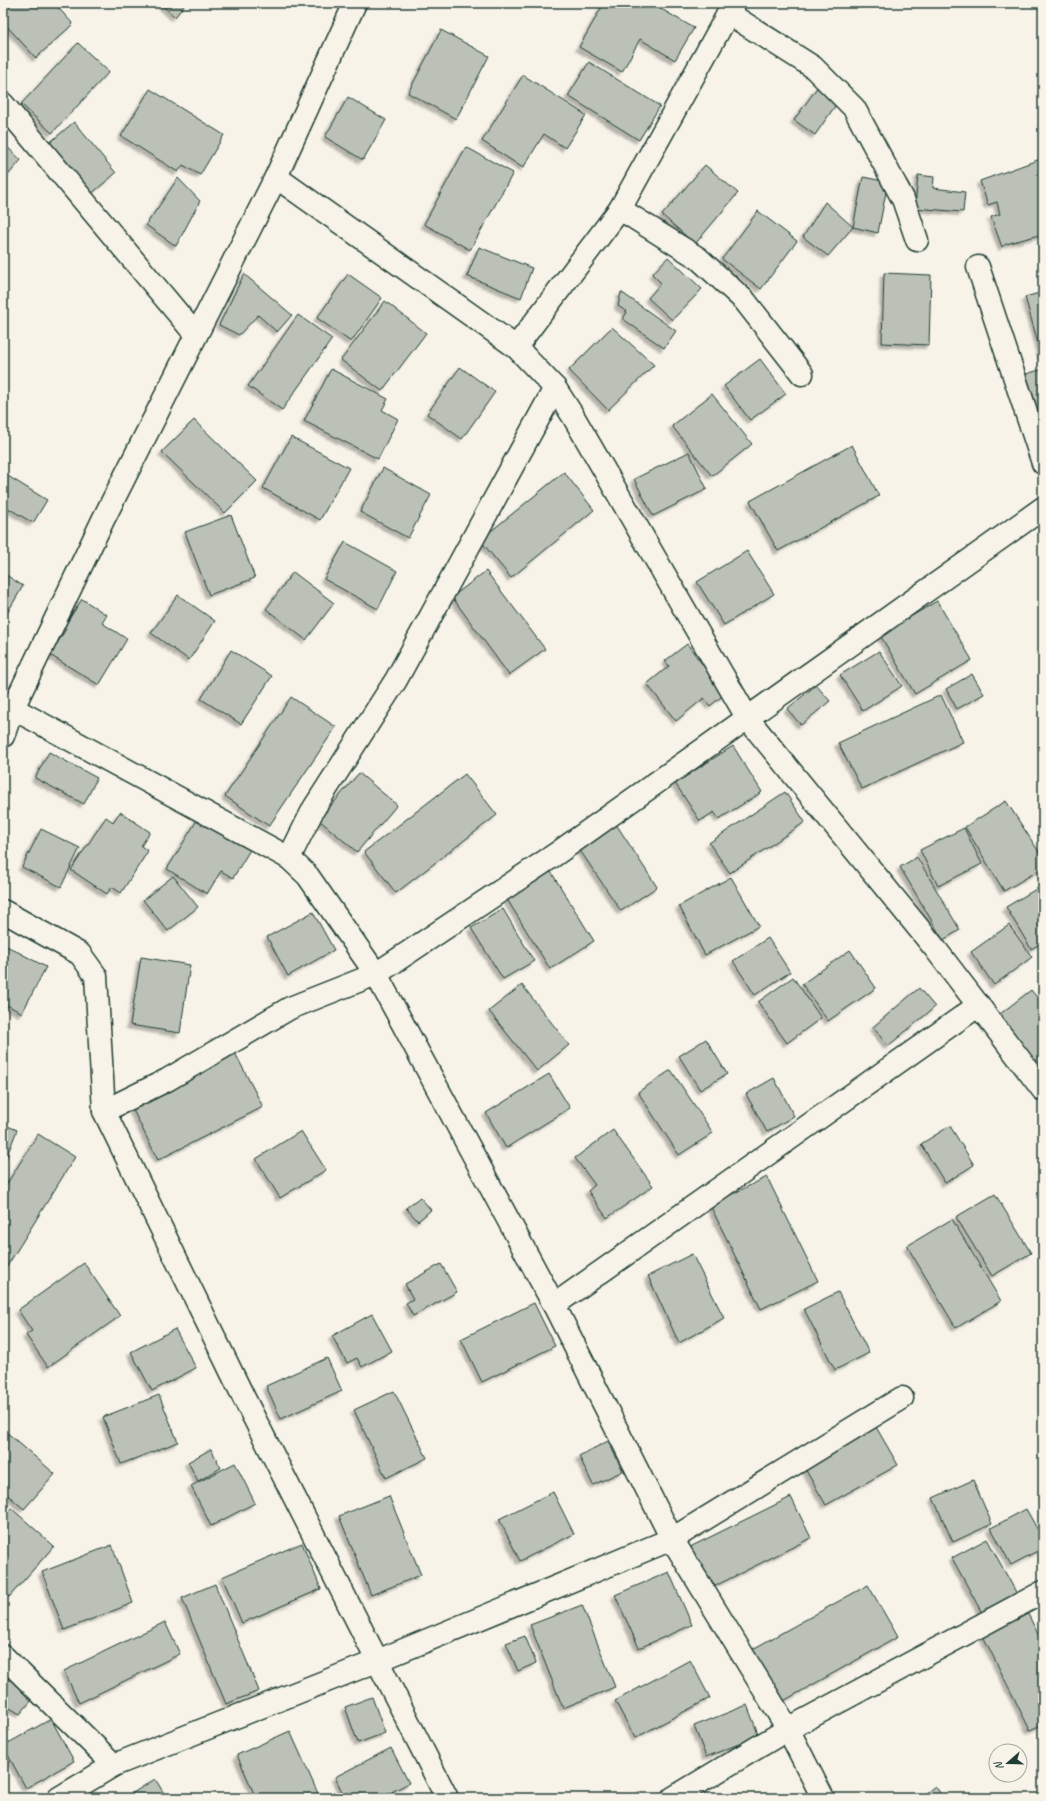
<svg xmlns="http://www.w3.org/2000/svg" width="1046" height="1801" font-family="Caveat,sans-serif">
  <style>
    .building { fill: #bbc1b6; stroke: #1f3d34; filter: url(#shadow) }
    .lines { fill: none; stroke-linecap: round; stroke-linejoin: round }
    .street-casing { stroke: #1f3d34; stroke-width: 25 }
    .secondary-casing { stroke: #1f3d34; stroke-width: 25 }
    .street { stroke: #f7f3e8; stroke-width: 22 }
    .secondary { stroke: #f7f3e8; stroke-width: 22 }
  </style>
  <defs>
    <filter id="shadow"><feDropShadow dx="-3.5" dy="3.5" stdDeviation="1" flood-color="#0004"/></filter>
  </defs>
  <rect width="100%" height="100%" fill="#f7f3e8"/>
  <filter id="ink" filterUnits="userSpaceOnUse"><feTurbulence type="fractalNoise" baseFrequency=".025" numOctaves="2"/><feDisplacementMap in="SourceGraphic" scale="8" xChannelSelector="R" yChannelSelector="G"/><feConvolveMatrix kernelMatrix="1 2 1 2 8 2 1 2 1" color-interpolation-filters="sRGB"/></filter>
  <g filter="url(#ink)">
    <g class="building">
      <path d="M3 3H54L73 24 36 58 3 22Z"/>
      <path d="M160 3H186L175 17Z"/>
      <path d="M604 3H651L694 28 675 60 640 39 622 72 579 47Z"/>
      <path d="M441 30 489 56 456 119 408 93Z"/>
      <path d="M78 43 109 72 52 133 21 104Z"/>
      <path d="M589 62 660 106 639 140 568 96Z"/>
      <path d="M523 75 586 115 565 148 544 134 523 168 482 141Z"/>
      <path d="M819 85 840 99 815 135 794 120Z"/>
      <path d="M150 89 224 135 200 175 183 165 178 172 121 136Z"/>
      <path d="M348 97 386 120 363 160 325 137Z"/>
      <path d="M74 122 116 173 84 200 41 150Z"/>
      <path d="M3 143 21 160 3 181Z"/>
      <path d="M466 147 513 173 470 250 424 224Z"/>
      <path d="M1043 158V234L1006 244 1002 247 991 217 1000 214 997 202 988 205 980 181Z"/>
      <path d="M705 165 738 193 695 244 662 215Z"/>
      <path d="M918 175 934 177 933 188 965 192 963 212 915 208Z"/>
      <path d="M863 177 888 182 878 233 853 227Z"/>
      <path d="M178 178 200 201 176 246 146 225Z"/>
      <path d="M825 202 853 227 828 256 803 237Z"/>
      <path d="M758 211 797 241 761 289 722 259Z"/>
      <path d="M479 247 532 268 521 298 467 276Z"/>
      <path d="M668 257 702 289 672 320 648 298 661 283 652 274Z"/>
      <path d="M884 273 931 275 929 345 882 343Z"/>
      <path d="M244 274 292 315 277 332 258 315 239 335 219 325Z"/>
      <path d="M348 274 382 298 351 342 317 318Z"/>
      <path d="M621 292 676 331 664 348 623 319 627 312 618 306Z"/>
      <path d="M1043 292V357H1042L1025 297Z"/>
      <path d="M385 301 426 333 382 391 341 360Z"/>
      <path d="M298 315 332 339 282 410 248 386Z"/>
      <path d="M612 327 654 365 608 410 569 370Z"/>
      <path d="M760 359 786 394 750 420 724 386Z"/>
      <path d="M460 367 495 392 462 439 427 414Z"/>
      <path d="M331 369 388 399 382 410 398 419 378 459 304 421Z"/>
      <path d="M1043 369V413L1039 414 1026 374Z"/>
      <path d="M712 394 752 444 712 476 672 426Z"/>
      <path d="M194 420 257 481 225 513 162 452Z"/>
      <path d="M291 437 349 468 320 520 263 488Z"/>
      <path d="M852 445 879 496 778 551 750 501Z"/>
      <path d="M689 452 707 489 653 516 634 479Z"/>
      <path d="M383 468 431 495 408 538 360 512Z"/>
      <path d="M564 472 594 510 511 578 480 540Z"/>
      <path d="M3 473 47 500 33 523 3 505Z"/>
      <path d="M231 515 255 578 209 595 185 532Z"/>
      <path d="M345 542 397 571 378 609 324 579Z"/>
      <path d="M747 551 774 594 724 625 697 582Z"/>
      <path d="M486 571 545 649 509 675 452 597Z"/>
      <path d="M293 572 334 603 306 640 266 609Z"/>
      <path d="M3 573 23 586 3 620Z"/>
      <path d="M178 595 215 621 189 660 151 633Z"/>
      <path d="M82 599 107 615 102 623 127 639 99 685 50 655 66 629 64 627Z"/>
      <path d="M937 601 972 660 915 694 880 635Z"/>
      <path d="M687 644 725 694 710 706 704 698 676 721 647 684 669 666 665 661Z"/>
      <path d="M231 650 272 676 241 724 201 699Z"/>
      <path d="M879 651 902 686 863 711 840 675Z"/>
      <path d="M972 674 984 694 957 709 946 689Z"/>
      <path d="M816 685 830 701 801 725 787 709Z"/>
      <path d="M941 695 963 742 862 789 838 743Z"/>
      <path d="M291 697 336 727 269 826 225 796Z"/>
      <path d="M733 746 762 792 719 819 714 812 700 821 675 783Z"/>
      <path d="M49 752 97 778 84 804 35 778Z"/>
      <path d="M359 773 397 805 357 852 319 820Z"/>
      <path d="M465 774 497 815 396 893 364 852Z"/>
      <path d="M785 792 805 822 730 873 709 843Z"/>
      <path d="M1006 801 1043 858V868L1004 891 965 827Z"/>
      <path d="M120 812 150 832 141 846 148 851 121 893 112 887 107 894 71 870 106 817 113 822Z"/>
      <path d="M199 817 251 848 233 878 221 871 207 894 167 869Z"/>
      <path d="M614 821 657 887 621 911 577 846Z"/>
      <path d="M964 828 982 864 938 886 920 850Z"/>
      <path d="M41 829 80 848 61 887 22 867Z"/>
      <path d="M917 857 960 930 943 940 900 867Z"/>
      <path d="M548 867 594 941 550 969 505 896Z"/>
      <path d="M173 876 198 907 168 931 143 900Z"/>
      <path d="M731 877 759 926 705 955 679 906Z"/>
      <path d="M1043 885V942L1031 949 1006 907Z"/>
      <path d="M503 909 534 961 503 979 471 928Z"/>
      <path d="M313 912 334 950 288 976 267 937Z"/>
      <path d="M1009 925 1032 957 994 985 971 952Z"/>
      <path d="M768 938 790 972 755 995 733 961Z"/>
      <path d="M3 944 46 967 22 1013 3 1003Z"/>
      <path d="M850 950 876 988 828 1021 802 984Z"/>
      <path d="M141 957 190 965 180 1033 130 1025Z"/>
      <path d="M793 977 821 1018 787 1043 758 1002Z"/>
      <path d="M522 985 569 1045 537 1071 489 1011Z"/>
      <path d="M919 988 935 1007 888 1046 873 1027Z"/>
      <path d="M1031 990 1043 1005V1060L1033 1068 995 1018Z"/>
      <path d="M706 1039 727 1074 700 1090 679 1056Z"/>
      <path d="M234 1051 263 1107 158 1160 130 1104Z"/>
      <path d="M671 1070 713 1133 679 1155 638 1092Z"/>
      <path d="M549 1074 570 1108 506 1148 486 1113Z"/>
      <path d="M774 1078 794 1116 767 1132 746 1094Z"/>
      <path d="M3 1124 17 1130 3 1166Z"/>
      <path d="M950 1126 974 1165 945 1183 921 1144Z"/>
      <path d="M613 1130 653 1186 607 1218 588 1191 595 1185 575 1158Z"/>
      <path d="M301 1131 326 1170 280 1198 256 1159Z"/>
      <path d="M38 1134 75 1157 6 1268 3 1266V1190Z"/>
      <path d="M767 1177 818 1281 761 1309 710 1205Z"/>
      <path d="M995 1194 1031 1253 992 1276 956 1217Z"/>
      <path d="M420 1197 431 1210 418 1221 406 1208Z"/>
      <path d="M952 1219 1001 1301 956 1328 907 1246Z"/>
      <path d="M692 1254 724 1318 679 1343 648 1276Z"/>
      <path d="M84 1263 120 1316 48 1367 26 1335 32 1331 18 1310Z"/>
      <path d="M441 1264 457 1292 413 1316 406 1303 413 1299 405 1284Z"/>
      <path d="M838 1292 869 1353 835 1370 804 1309Z"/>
      <path d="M534 1303 555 1346 482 1382 461 1339Z"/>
      <path d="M372 1314 392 1351 362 1367 357 1358 347 1363 332 1336Z"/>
      <path d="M175 1329 196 1368 152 1391 131 1352Z"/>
      <path d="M327 1358 342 1391 281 1419 266 1386Z"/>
      <path d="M394 1391 427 1458 386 1478 354 1410Z"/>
      <path d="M159 1395 178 1442 121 1464 103 1417Z"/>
      <path d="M876 1427 898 1465 826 1505 804 1467Z"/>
      <path d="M4 1430 55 1474 24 1509 3 1491Z"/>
      <path d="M608 1441 623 1471 593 1485 579 1456Z"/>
      <path d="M211 1449 221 1468 198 1481 188 1462Z"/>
      <path d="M235 1463 255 1503 211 1526 191 1486Z"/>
      <path d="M973 1480 992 1524 953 1542 933 1498Z"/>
      <path d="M553 1492 574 1534 520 1561 499 1519Z"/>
      <path d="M389 1496 421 1575 371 1595 339 1516Z"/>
      <path d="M791 1497 811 1538 709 1589 688 1548Z"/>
      <path d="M11 1508 54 1546 9 1597 3 1592V1516Z"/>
      <path d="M1026 1509 1043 1539V1548L1011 1565 991 1528Z"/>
      <path d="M987 1539 1017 1594 982 1613 952 1558Z"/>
      <path d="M302 1543 321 1589 242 1623 222 1577Z"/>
      <path d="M112 1545 133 1603 64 1630 42 1572Z"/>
      <path d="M669 1572 692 1625 639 1648 615 1595Z"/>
      <path d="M215 1584 259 1691 226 1704 182 1598Z"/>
      <path d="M868 1585 898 1637 780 1703 751 1650Z"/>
      <path d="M582 1605 615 1687 563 1708 530 1625Z"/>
      <path d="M1026 1610 1043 1644V1724L1030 1730 981 1632Z"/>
      <path d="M165 1622 180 1654 79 1703 64 1671Z"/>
      <path d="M525 1636 536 1663 518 1671 506 1643Z"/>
      <path d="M690 1660 710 1698 635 1738 615 1701Z"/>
      <path d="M3 1665 36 1695 20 1714 3 1704Z"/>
      <path d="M372 1697 385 1733 358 1743 345 1707Z"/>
      <path d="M747 1705 759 1736 706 1757 694 1726Z"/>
      <path d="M51 1719 74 1761 26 1788 3 1746Z"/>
      <path d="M290 1731 320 1798H256L237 1755Z"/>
      <path d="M391 1748 409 1783 380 1798H345L335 1777Z"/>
      <path d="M155 1779 167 1798H125Z"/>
      <path d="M935 1786 944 1798H920Z"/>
      <path d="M394 1792 397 1798H382Z"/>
      <path d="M88 1793 90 1798H77Z"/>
    </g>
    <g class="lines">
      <defs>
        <g id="street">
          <path d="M728 13 813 67 854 108 903 199 917 240"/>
          <path d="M3 104 196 335"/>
          <path d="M276 177 516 347 555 388 573 416 748 719 934 947 1043 1090"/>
          <path d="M620 209 698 258 745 301 802 374"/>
          <path d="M978 267 1043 463"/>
          <path d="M516 347 620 209 734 3"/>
          <path d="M3 703 289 858 308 876 376 974 554 1305 672 1539 788 1729 823 1798"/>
          <path d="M289 858 314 808 396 680 555 388"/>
          <path d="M3 911 80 954 96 976 104 1111 244 1398 447 1798"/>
          <path d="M104 1111 167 1080 290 1008 376 974 556 854 1043 508"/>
          <path d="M554 1305 979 1005"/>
          <path d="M3 1656 114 1765"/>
          <path d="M59 1798 114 1765 377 1661 672 1539 902 1398"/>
          <path d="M673 1798 788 1729 1043 1592"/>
        </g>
        <path id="secondary" d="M3 736 13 708 103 520 276 177 355 3"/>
      </defs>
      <use href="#street" class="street-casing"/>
      <use href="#secondary" class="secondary-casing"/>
      <use href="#street" class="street"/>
      <use href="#secondary" class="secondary"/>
    </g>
  </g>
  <rect width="1046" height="1801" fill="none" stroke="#f7f3e8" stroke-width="16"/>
  <rect x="8" y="8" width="1030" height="1785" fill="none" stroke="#1f3d34" stroke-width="1.5" filter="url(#ink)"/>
  <g transform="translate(1008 1763) rotate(250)"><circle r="19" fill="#f7f3e8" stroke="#a1aaa0"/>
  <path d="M0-3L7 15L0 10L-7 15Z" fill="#1f3d34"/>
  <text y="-6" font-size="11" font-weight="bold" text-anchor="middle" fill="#1f3d34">N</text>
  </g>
</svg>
